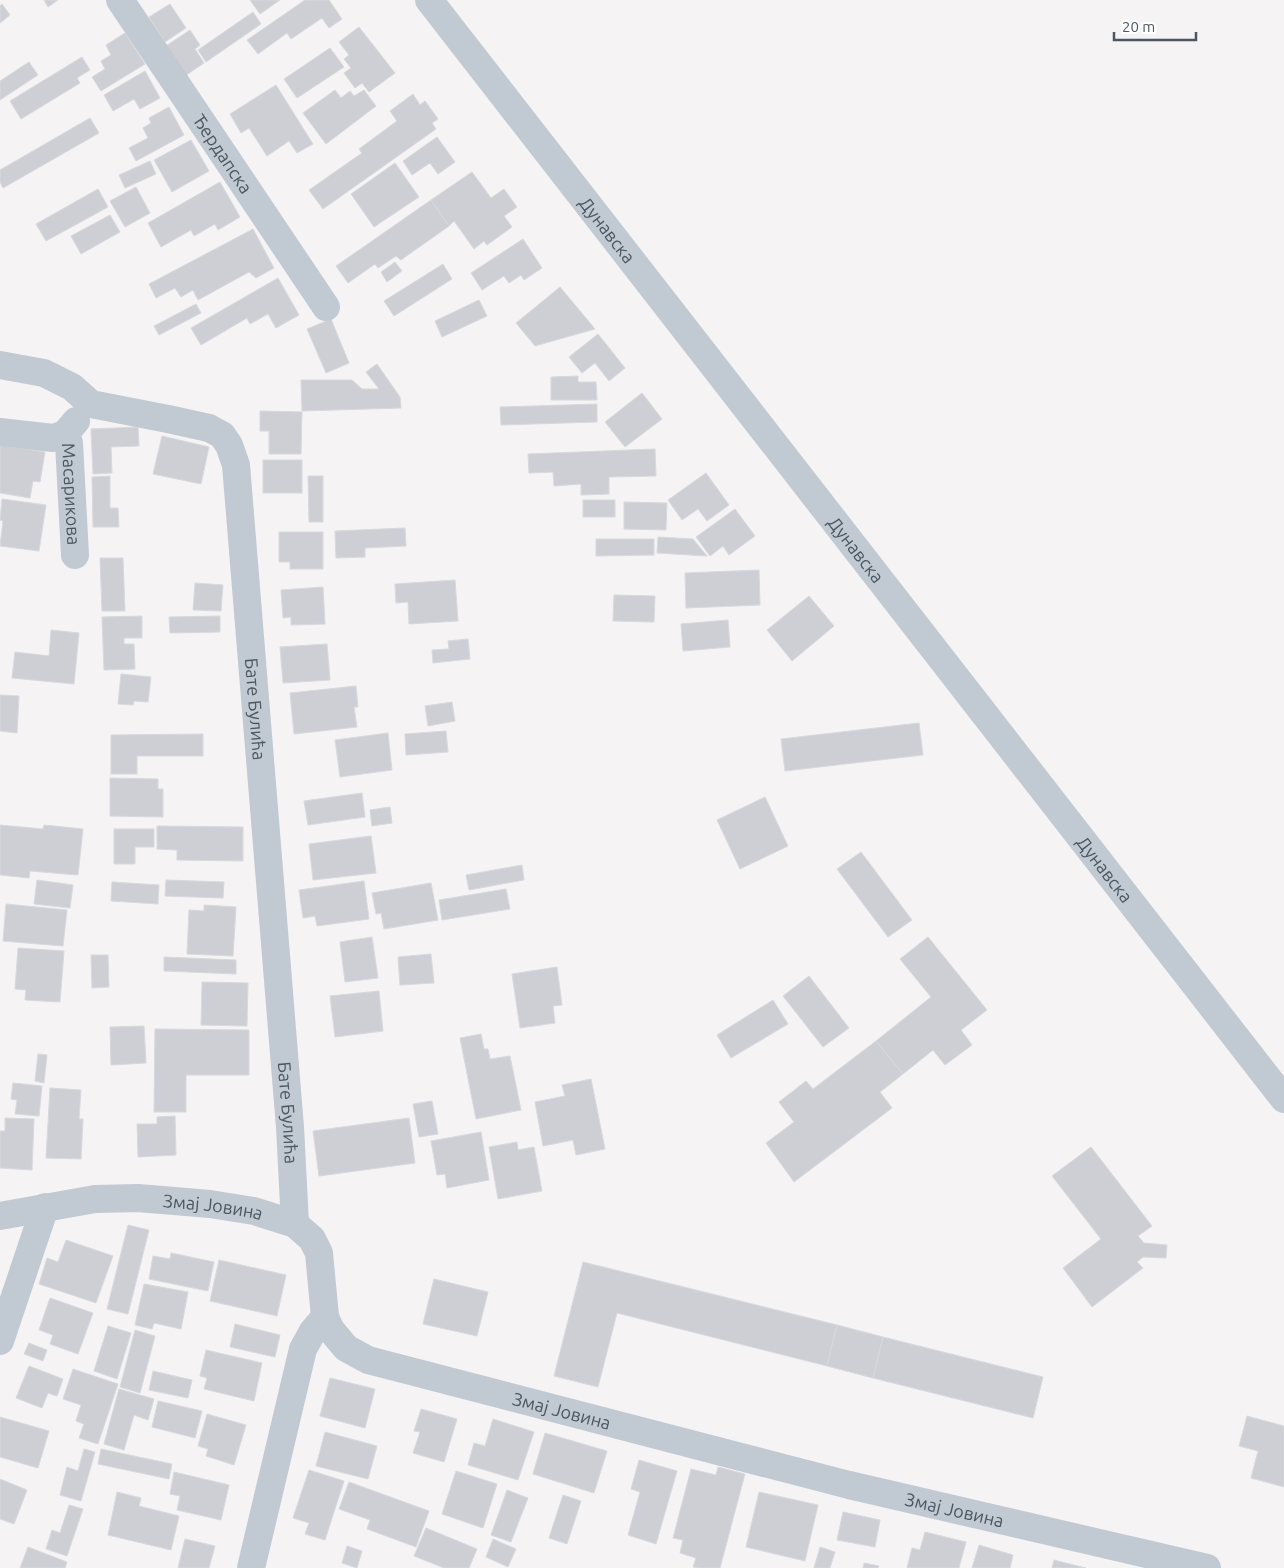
<svg xmlns="http://www.w3.org/2000/svg" width="1284" height="1568" font-family="Ubuntu,sans-serif">
  <style>
    .building { fill: #cdcfd5; stroke: #d7d9de }
    .lines { fill: none; stroke-linecap: round; stroke-linejoin: round }
    .minor { stroke: #c1cad2; stroke-width: 28 }
    .labels { text-anchor: middle; dominant-baseline: central; stroke-width: 4; stroke-linejoin: round; paint-order: stroke }
    .street-label { font-size: 18px; fill: #4a5661; stroke: #fff }
  </style>
  <rect width="100%" height="100%" fill="#f5f3f3"/>
  <g class="building">
    <path d="M44 0H58L48 7Z"/>
    <path d="M250 0H280L260 14Z"/>
    <path d="M305 0H329L342 19 329 28 322 18 291 39 287 33 258 54 247 40Z"/>
    <path d="M2 4 10 15 0 23V6Z"/>
    <path d="M170 4 186 28 165 42 149 17Z"/>
    <path d="M253 12 261 24 206 62 198 50Z"/>
    <path d="M359 27 395 73 369 92 362 83 355 88 344 73 351 68 344 59 349 55 339 42Z"/>
    <path d="M190 30 200 45 195 49 204 63 185 76 166 46Z"/>
    <path d="M125 33 145 64 101 91 92 77 105 69 101 61 111 55 106 45Z"/>
    <path d="M330 48 344 67 297 98 284 79Z"/>
    <path d="M82 57 90 70 77 78 80 83 21 119 10 101Z"/>
    <path d="M29 62 38 75 0 100V81Z"/>
    <path d="M145 71 160 98 140 109 134 99 113 111 104 95Z"/>
    <path d="M276 85 313 144 297 153 289 141 267 156 249 128 241 133 230 114Z"/>
    <path d="M335 90 341 98 350 91 354 96 364 90 376 106 326 144 303 113Z"/>
    <path d="M413 94 420 105 425 101 438 119 432 123 436 129 323 209 309 190 362 153 359 149 397 121 390 111Z"/>
    <path d="M169 107 184 135 136 161 129 148 148 138 143 128 151 123 149 118Z"/>
    <path d="M90 118 99 133 3 188 0 182V170Z"/>
    <path d="M437 137 455 162 438 174 430 163 412 175 403 161Z"/>
    <path d="M191 140 209 171 172 192 154 160Z"/>
    <path d="M150 161 156 174 125 188 119 175Z"/>
    <path d="M395 163 419 197 374 227 351 194Z"/>
    <path d="M472 172 491 198 504 189 517 207 504 216 512 227 487 245 484 241 474 249 454 221 449 226 431 200Z"/>
    <path d="M220 182 240 217 218 230 215 224 194 236 191 230 161 247 148 223Z"/>
    <path d="M136 187 150 213 125 227 110 201Z"/>
    <path d="M98 189 108 207 46 241 36 224Z"/>
    <path d="M431 200 449 226 401 260 396 256 378 268 375 264 348 283 336 266Z"/>
    <path d="M110 215 120 232 81 254 71 236Z"/>
    <path d="M253 229 274 268 256 278 249 272 198 300 193 290 181 297 175 288 156 298 149 284Z"/>
    <path d="M523 239 542 268 524 280 521 275 509 283 504 276 482 290 471 273Z"/>
    <path d="M395 262 402 271 387 282 381 272Z"/>
    <path d="M443 264 452 279 394 316 384 301Z"/>
    <path d="M278 278 299 315 276 328 268 314 250 324 247 318 201 345 191 328Z"/>
    <path d="M560 287 595 329 535 346 516 323Z"/>
    <path d="M479 300 487 316 442 337 435 321Z"/>
    <path d="M196 304 201 313 159 335 154 326Z"/>
    <path d="M331 319 349 363 326 373 307 329Z"/>
    <path d="M598 334 625 368 609 381 595 363 582 373 569 357Z"/>
    <path d="M377 364 400 397 401 408 302 411 301 380H352L362 389H379L366 372Z"/>
    <path d="M578 376V382H596L597 400H551V377Z"/>
    <path d="M642 393 662 419 625 447 605 422Z"/>
    <path d="M597 404V422L501 425 500 407Z"/>
    <path d="M260 411 302 412 301 454H269V431H260Z"/>
    <path d="M138 427 139 446 111 447 112 473 93 474 91 429Z"/>
    <path d="M162 436 209 447 201 484 153 474Z"/>
    <path d="M0 445 45 452 40 482 33 481 30 498 0 493Z"/>
    <path d="M655 449 656 476 609 477V494L581 495V484L554 486 553 472 529 473 528 454Z"/>
    <rect x="263" y="460" width="39" height="33"/>
    <path d="M706 473 729 505 707 521 698 509 682 520 668 500Z"/>
    <path d="M110 476V508H118L119 527H93L92 477Z"/>
    <path d="M308 476H323V522H309Z"/>
    <path d="M2 499 46 505 39 551 0 546 3 521 0 520Z"/>
    <rect x="583" y="500" width="32" height="17"/>
    <path d="M624 502 667 503 666 530 624 529Z"/>
    <path d="M735 509 755 536 729 555 723 546 710 556 696 537Z"/>
    <path d="M405 528 406 546 365 548V557L336 558 335 531Z"/>
    <path d="M279 532H323V569H290V562H279Z"/>
    <path d="M658 537 693 539 707 556 657 553Z"/>
    <path d="M596 539H654V555L596 556Z"/>
    <path d="M100 558H123L125 611H102Z"/>
    <path d="M759 570 760 605 686 608 685 573Z"/>
    <path d="M455 580 458 621 409 624 408 602 396 603 395 584Z"/>
    <path d="M195 583 223 585 221 611 193 610Z"/>
    <path d="M323 587 325 624 291 625V617L283 618 281 590Z"/>
    <path d="M614 595 655 596 654 622 613 621Z"/>
    <path d="M809 596 834 626 792 661 767 630Z"/>
    <path d="M142 616V638H124V644H134L135 669 104 670 102 617Z"/>
    <path d="M220 616V632L170 633 169 617Z"/>
    <path d="M728 620 730 647 683 651 681 624Z"/>
    <path d="M51 630 79 633 74 684 12 678 15 652 49 656Z"/>
    <path d="M468 639 470 659 433 663 432 650 449 649 448 641Z"/>
    <path d="M327 644 330 680 283 683 280 647Z"/>
    <path d="M121 674 151 677 148 702 134 701 133 705 118 704Z"/>
    <path d="M356 686 358 707H354L357 727 294 734 290 693Z"/>
    <path d="M0 695 19 696 17 733 0 731Z"/>
    <path d="M452 702 455 721 428 726 425 706Z"/>
    <path d="M919 723 923 755 785 771 781 739Z"/>
    <path d="M446 731 448 752 406 755 405 734Z"/>
    <path d="M388 733 392 770 340 777 335 740Z"/>
    <path d="M203 734V756H137V774H111V735Z"/>
    <path d="M110 778 158 779V789H163V817L110 816Z"/>
    <path d="M362 793 365 817 308 825 304 801Z"/>
    <path d="M765 797 788 846 740 869 717 820Z"/>
    <path d="M390 807 392 823 372 826 370 810Z"/>
    <path d="M0 825 43 829 44 825 83 829 78 875 30 871 29 878 0 875Z"/>
    <path d="M157 826 243 827V861L177 860V850L157 849Z"/>
    <path d="M114 829H154V847H135V864H114Z"/>
    <path d="M371 836 376 873 313 880 309 844Z"/>
    <path d="M861 852 912 920 888 937 837 869Z"/>
    <path d="M522 865 524 880 469 890 466 875Z"/>
    <path d="M37 880 73 885 70 908 34 904Z"/>
    <path d="M166 880 224 882 223 898 165 896Z"/>
    <path d="M364 881 369 919 317 926 315 916 303 918 299 890Z"/>
    <path d="M112 882 159 885 158 904 111 901Z"/>
    <path d="M431 883 438 920 384 929 381 913 376 914 372 893Z"/>
    <path d="M506 889 510 909 442 920 439 900Z"/>
    <path d="M6 904 67 910 63 946 3 941Z"/>
    <path d="M204 905 236 907 233 956 187 954 189 910 204 911Z"/>
    <path d="M372 937 378 978 345 982 340 942Z"/>
    <path d="M928 937 987 1010 961 1030 972 1045 945 1065 933 1050 903 1074 876 1041 931 997 900 959Z"/>
    <path d="M18 948 64 951 60 1002 25 1000 26 990 15 989Z"/>
    <path d="M431 954 434 983 400 985 398 957Z"/>
    <path d="M91 955H108L109 987 92 988Z"/>
    <path d="M164 957 236 960V974L164 971Z"/>
    <path d="M557 967 562 1005 553 1006 555 1023 520 1028 512 974Z"/>
    <path d="M809 976 849 1028 823 1047 783 996Z"/>
    <path d="M202 982 248 983 247 1026 201 1025Z"/>
    <path d="M379 991 383 1031 335 1037 330 996Z"/>
    <path d="M773 1000 788 1024 731 1058 717 1035Z"/>
    <path d="M144 1026 146 1063 111 1065 110 1027Z"/>
    <path d="M155 1029 249 1030V1075H186V1112H154Z"/>
    <path d="M481 1034 484 1049H488L490 1059 510 1056 521 1110 476 1119 460 1038Z"/>
    <path d="M876 1041 903 1074 880 1092 892 1108 794 1182 766 1143 794 1122 779 1102 806 1081 813 1089Z"/>
    <path d="M38 1054 47 1055 44 1083 35 1081Z"/>
    <path d="M591 1079 605 1149 576 1155 573 1140 543 1146 535 1102 565 1096 562 1085Z"/>
    <path d="M13 1083 42 1086 39 1116 15 1114 17 1100 11 1099Z"/>
    <path d="M50 1088 81 1090 79 1119H83L81 1159 46 1158Z"/>
    <path d="M432 1101 438 1134 419 1137 413 1104Z"/>
    <path d="M175 1116 176 1155 138 1157 137 1124H157V1117Z"/>
    <path d="M5 1118 34 1119 32 1170 0 1168V1131H5Z"/>
    <path d="M409 1118 415 1163 319 1176 313 1131Z"/>
    <path d="M481 1132 489 1180 447 1188 445 1174 437 1175 431 1141Z"/>
    <path d="M517 1142 518 1150 534 1147 542 1191 498 1199 489 1147Z"/>
    <path d="M1091 1147 1152 1226 1138 1236 1144 1243 1167 1245 1166 1258 1143 1257 1137 1262 1143 1268 1092 1307 1063 1268 1101 1239 1052 1176Z"/>
    <path d="M128 1225 149 1230 128 1314 107 1309Z"/>
    <path d="M66 1240 113 1256 96 1303 39 1284 47 1258 58 1262Z"/>
    <path d="M171 1253 214 1262 208 1291 149 1279 153 1256 170 1259Z"/>
    <path d="M219 1260 286 1275 277 1316 210 1301Z"/>
    <path d="M583 1262 837 1325 827 1366 617 1313 598 1387 554 1376Z"/>
    <path d="M434 1279 488 1292 477 1336 423 1324Z"/>
    <path d="M144 1284 188 1292 181 1329 154 1323 152 1329 135 1325Z"/>
    <path d="M50 1298 93 1313 78 1354 50 1344 53 1335 39 1330Z"/>
    <path d="M235 1324 280 1335 275 1357 230 1347Z"/>
    <path d="M837 1325 883 1337 873 1378 827 1366Z"/>
    <path d="M108 1326 131 1333 117 1379 94 1371Z"/>
    <path d="M135 1330 155 1336 140 1393 120 1387Z"/>
    <path d="M883 1337 1043 1377 1033 1418 873 1378Z"/>
    <path d="M29 1343 47 1350 43 1361 24 1354Z"/>
    <path d="M206 1350 262 1363 254 1401 204 1389 207 1378 200 1376Z"/>
    <path d="M29 1366 63 1379 57 1396 48 1393 42 1408 16 1398Z"/>
    <path d="M73 1369 118 1384 98 1444 79 1438 84 1424 76 1421 81 1405 63 1399Z"/>
    <path d="M153 1371 192 1380 188 1398 149 1390Z"/>
    <path d="M330 1378 375 1389 365 1428 320 1416Z"/>
    <path d="M119 1389 154 1399 148 1420 134 1415 124 1450 104 1444Z"/>
    <path d="M158 1401 202 1411 195 1438 152 1427Z"/>
    <path d="M421 1409 457 1419 444 1462 413 1453 420 1432 414 1431Z"/>
    <path d="M207 1414 246 1425 234 1465 206 1456 208 1449 198 1446Z"/>
    <path d="M1247 1416 1284 1426V1487L1251 1478 1258 1451 1239 1446Z"/>
    <path d="M0 1417 49 1431 38 1468 0 1457Z"/>
    <path d="M493 1419 534 1432 518 1480 468 1465 474 1443 485 1446Z"/>
    <path d="M325 1432 377 1446 368 1479 316 1466Z"/>
    <path d="M545 1433 607 1451 594 1493 533 1474Z"/>
    <path d="M84 1449 95 1452 81 1501 60 1495 67 1467 78 1471Z"/>
    <path d="M101 1449 172 1464 169 1479 98 1464Z"/>
    <path d="M639 1460 677 1471 656 1544 628 1535 640 1492 631 1489Z"/>
    <path d="M718 1467 745 1474 720 1568H699L693 1567 696 1558 680 1553 683 1540 673 1538 691 1469 716 1475Z"/>
    <path d="M309 1470 344 1481 325 1540 305 1534 309 1523 293 1518Z"/>
    <path d="M456 1471 497 1484 483 1528 442 1514Z"/>
    <path d="M174 1472 229 1485 221 1520 177 1510 180 1496 170 1494Z"/>
    <path d="M0 1479 27 1490 14 1524 0 1519Z"/>
    <path d="M349 1482 429 1511 416 1547 367 1529 370 1520 339 1509Z"/>
    <path d="M507 1490 528 1498 511 1542 491 1535Z"/>
    <path d="M117 1492 141 1498 139 1506 179 1516 171 1550 108 1535Z"/>
    <path d="M759 1492 818 1505 805 1561 746 1547Z"/>
    <path d="M563 1495 581 1501 567 1544 549 1538Z"/>
    <path d="M69 1505 83 1509 67 1556 46 1549 52 1530 60 1533Z"/>
    <path d="M843 1512 880 1520 875 1547 837 1540Z"/>
    <path d="M426 1528 477 1549 469 1568H444L414 1556Z"/>
    <path d="M925 1532 966 1542 959 1568H907L912 1548 920 1550Z"/>
    <path d="M185 1539 215 1546 209 1568H178Z"/>
    <path d="M493 1539 516 1549 508 1567 486 1557Z"/>
    <path d="M979 1545 1013 1555 1010 1568H972Z"/>
    <path d="M347 1546 362 1551 357 1568 342 1563Z"/>
    <path d="M28 1547 67 1562 65 1568H20Z"/>
    <path d="M820 1547 835 1552 830 1568H814Z"/>
    <path d="M1054 1560 1086 1568H1052Z"/>
    <path d="M864 1563 879 1566 878 1568H863Z"/>
  </g>
  <g class="lines">
    <g class="minor">
      <path id="s1" d="M120 0 326 307"/>
      <path id="s2" d="M429 0 1284 1099"/>
      <path id="s3" d="M0 365 44 373 72 387 91 404 168 419 209 428 222 435 229 445 236 465 290 1127 295 1224"/>
      <path d="M0 432 53 438 65 434 76 421"/>
      <path id="s4" d="M65 434 69 443 75 555"/>
      <path id="s5" d="M0 1216 95 1199 138 1198 210 1204 254 1211 295 1224 312 1239 319 1253 325 1317 331 1330 346 1348 368 1360 849 1485 1207 1568"/>
      <path d="M0 1341 45 1207"/>
      <path d="M251 1568 303 1349 313 1331 325 1317"/>
    </g>
  </g>
  <g class="labels">
    <g class="street-label">
      <text stroke="none"><textPath href="#s1" startOffset="185">Ђердапска</textPath></text>
      <text stroke="none"><textPath href="#s2" startOffset="291">Дунавска</textPath></text>
      <text stroke="none"><textPath href="#s4" startOffset="61">Масарикова</textPath></text>
      <text stroke="none"><textPath href="#s2" startOffset="696">Дунавска</textPath></text>
      <text stroke="none"><textPath href="#s3" startOffset="515">Бате Булића</textPath></text>
      <text stroke="none"><textPath href="#s2" startOffset="1101">Дунавска</textPath></text>
      <text stroke="none"><textPath href="#s3" startOffset="920">Бате Булића</textPath></text>
      <text stroke="none"><textPath href="#s5" startOffset="215">Змај Јовина</textPath></text>
      <text stroke="none"><textPath href="#s5" startOffset="665">Змај Јовина</textPath></text>
      <text stroke="none"><textPath href="#s5" startOffset="1070">Змај Јовина</textPath></text>
    </g>
  </g>
  <path d="M1114 32v8h82v-8" fill="none" stroke="#4a5661" stroke-width="2.5"/>
  <text x="1122" y="32" font-size="15" fill="#4a5661" stroke="#ffffff" stroke-width="4" paint-order="stroke">20 m</text>
</svg>
